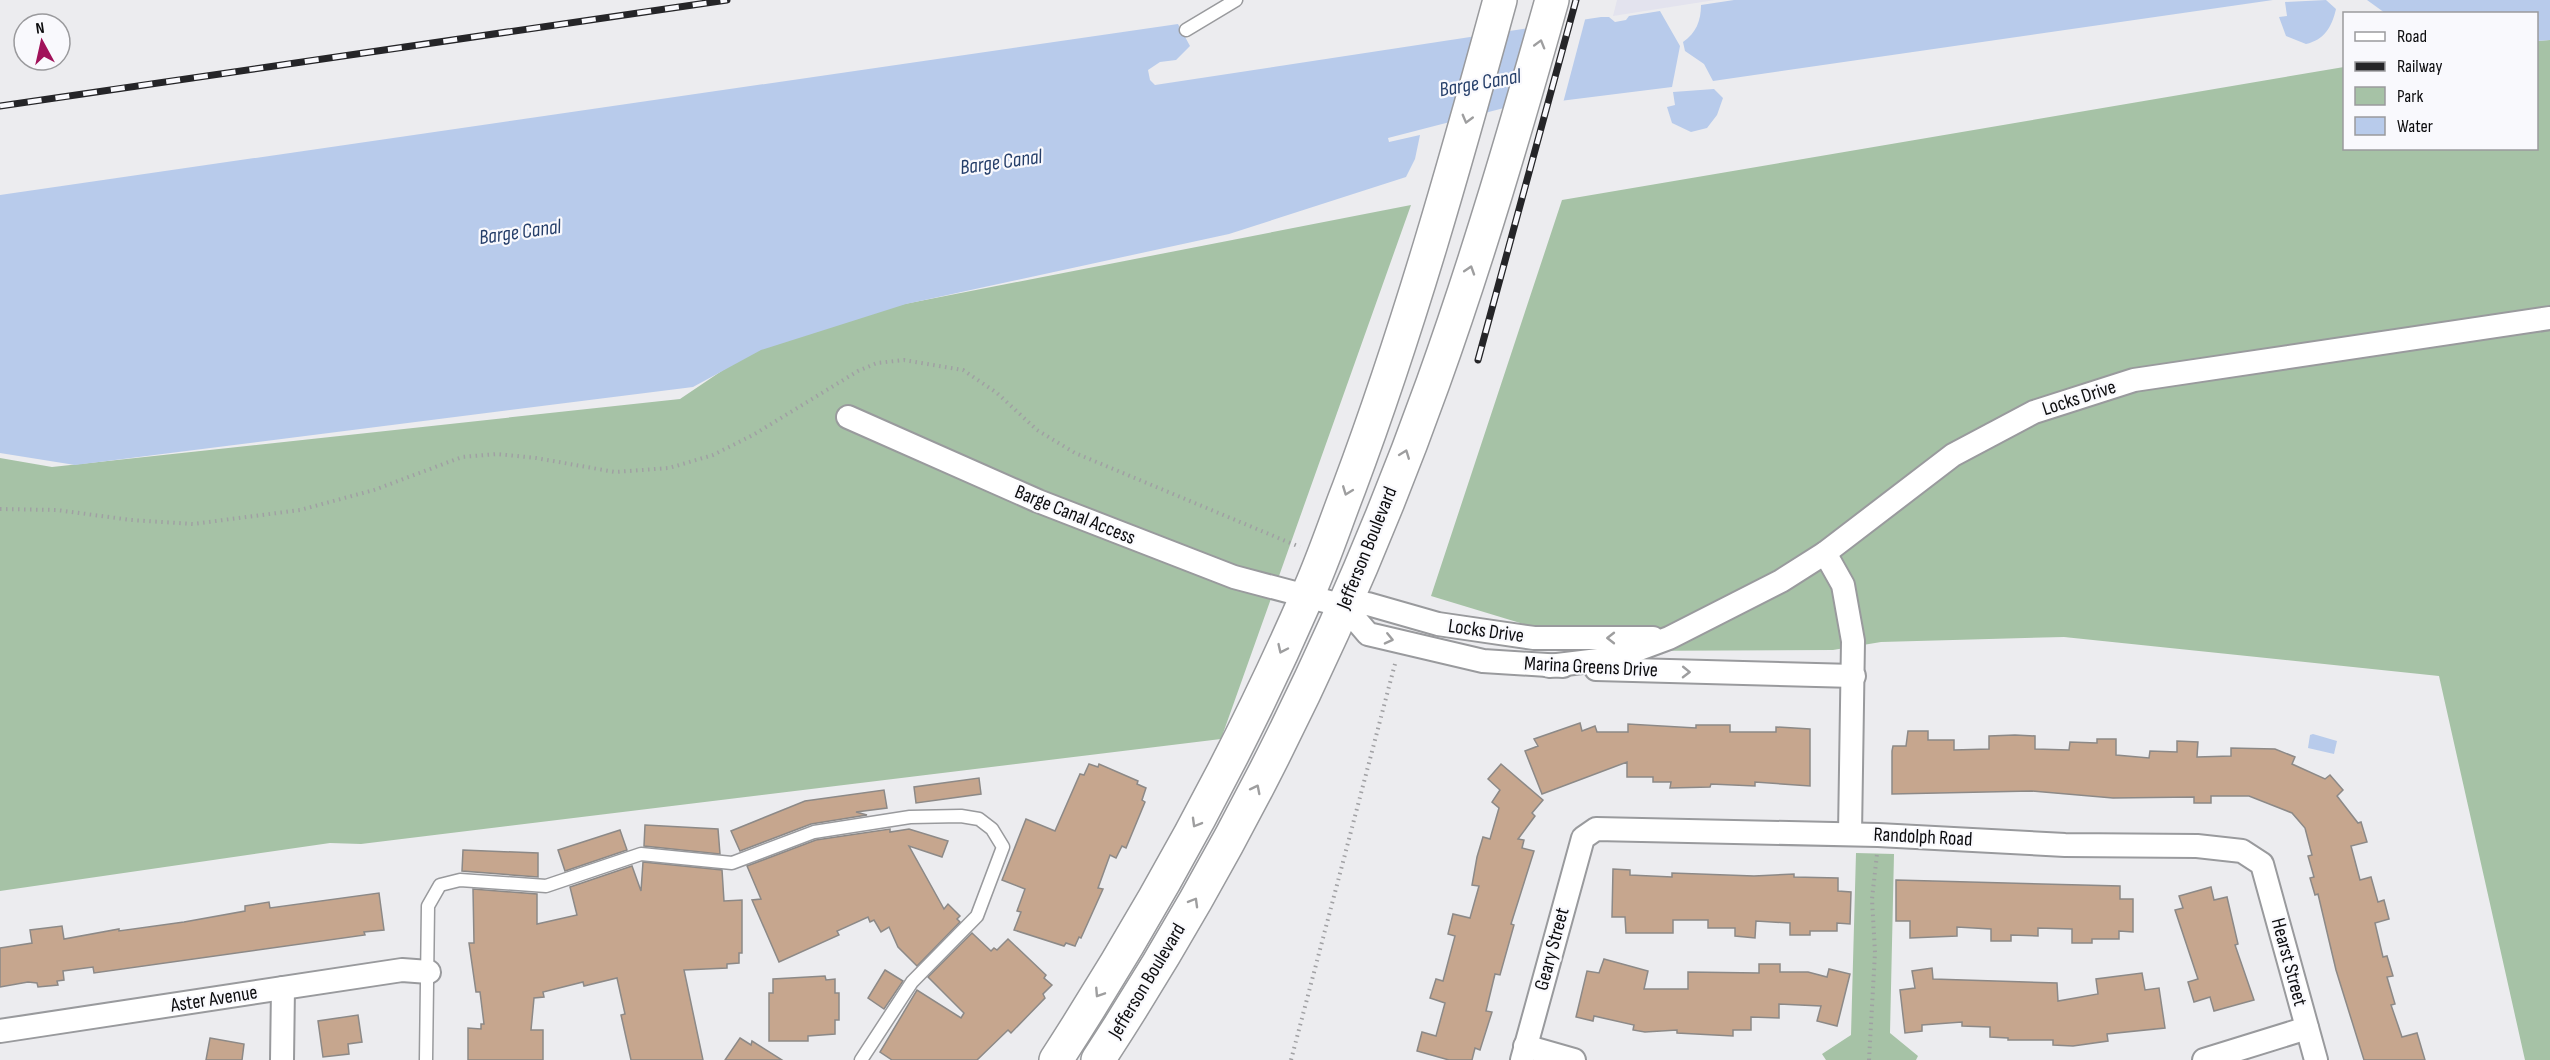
<svg xmlns="http://www.w3.org/2000/svg" width="2550" height="1060" font-family="'Sofia Sans Condensed',sans-serif">
  <style>
    .built { fill: #e3e3ee }
    .green { fill: #a6c2a6 }
    .water { fill: #b8cbeb }
    .pier { fill: #ececef }
    .building { fill: #c6a68e; stroke: #8c8987; stroke-width: 1.5 }
    .lines { fill: none; stroke-linecap: round; stroke-linejoin: round }
    .lane-casing { stroke: #999a9d; stroke-width: 15 }
    .street-casing { stroke: #999a9d; stroke-width: 26 }
    .primary-casing { stroke: #999a9d; stroke-width: 36 }
    .path { stroke: #a0a0a3; stroke-width: 4; stroke-dasharray: 1.5 4.5; stroke-linecap: butt }
    .lane { stroke: #fff; stroke-width: 12 }
    .street { stroke: #fff; stroke-width: 22 }
    .primary { stroke: #fff; stroke-width: 33 }
    .rail-casing { stroke: #252528; stroke-width: 7 }
    .rail { stroke: #f9f9fd; stroke-width: 4.5; stroke-dasharray: 14; stroke-linecap: butt }
    .oneway { stroke: #9e9e9f }
    .labels { text-anchor: middle; dominant-baseline: central; stroke-width: 4.5; stroke-linejoin: round; paint-order: stroke }
    .street-label { font-size: 20px; fill: #0c0c0e; stroke: #f9f9fd }
    .water-label { font-size: 21px; font-style: italic; fill: #263f6a; stroke: #f9f9fd }
  </style>
  <rect width="100%" height="100%" fill="#ececef"/>
  <path class="built" d="M1617 0H1715L1613 16Z"/>
  <g class="green">
    <path d="M2550 40V1060H2525L2439 676 2064 637 1881 642 1833 650 1612 651 1431 596 1562 200 2344 67V148H2536L2537 41Z"/>
    <path d="M1411 205 1221 739 361 844 330 843 0 891V458L52 467 680 399 787 327Z"/>
    <path d="M1856 853 1894 854 1890 1033 1918 1056 1916 1060H1826L1822 1054 1851 1035Z"/>
  </g>
  <g class="water">
    <path d="M1734 0H2273L1713 81 1704 64 1685 51 1683 42C1696 33 1701 21 1701 5Z"/>
    <path d="M2326 0 2336 9C2332 27 2324 40 2306 44L2286 36 2279 17 2287 16 2285 2Z"/>
    <path d="M2367 0H2550V40L2537 41 2536 14 2385 13Z"/>
    <path d="M1660 11 1680 46 1672 87 1504 108 1388 138 1389 142 1420 135 1415 159 1406 177 1229 234 906 304 761 350 693 387 75 465 0 453V195L1178 24 1190 46 1176 60 1160 62 1148 70 1150 80 1155 85 1601 17H1609L1615 22 1626 20 1629 16Z"/>
    <path d="M1714 89 1723 98 1717 115 1707 128 1691 132 1672 123 1667 107 1675 105 1673 92Z"/>
    <path d="M2313 734 2337 741 2334 754 2308 748 2310 735Z"/>
  </g>
  <path class="pier" d="M1586 16 1563 103 1507 111 1530 26Z"/>
  <g class="building">
    <path d="M1580 723 1582 731 1595 726 1597 732H1628V724L1696 728V725H1730V732H1776V727L1810 729V786L1755 782V786L1711 784 1710 787 1670 788 1671 782H1653V777H1627V762L1542 794 1525 751 1538 746 1534 739Z"/>
    <path d="M1908 731H1928V740H1954V750L1989 749V736L2015 735 2035 736V749L2069 750 2070 742 2097 743V739H2116V755L2149 758 2150 751 2177 752V741L2198 742 2197 757 2231 756V748L2275 749 2295 757 2292 764 2325 779 2330 775 2343 790 2337 796 2358 823 2361 822 2367 842 2351 846 2360 880 2371 877 2378 902 2384 900 2389 919 2375 923 2383 957 2387 956 2393 976 2387 977 2395 1004 2391 1005 2402 1037 2417 1033 2425 1060H2364L2336 970 2318 894 2315 895 2310 878 2314 877 2308 856 2312 855 2305 828 2292 813 2249 796H2211V803H2194V797L2113 798 2032 791 1892 794V751L1893 746H1906Z"/>
    <path d="M1089 764 1098 767 1099 764 1138 781 1137 784 1146 788 1142 800 1145 802 1126 848 1122 846 1116 858 1110 855 1098 888 1103 889 1081 938 1079 937 1075 946 1066 943 1064 946 1014 930 1021 912 1017 911 1025 889 1002 880 1026 819 1055 831 1080 774 1084 775Z"/>
    <path d="M1501 764 1543 800 1532 813 1535 816 1518 839 1524 840 1522 848 1534 851 1511 924 1514 925 1500 975 1495 974 1486 1011 1492 1012 1480 1050 1475 1048 1472 1060H1449L1417 1051 1422 1032 1436 1036 1445 1003 1430 998 1436 979 1443 981 1455 936 1448 934 1453 914 1470 918 1479 886 1472 885 1477 857 1483 837 1490 839 1499 808 1492 802 1500 790 1488 779Z"/>
    <path d="M979 778 981 794 916 803 914 787Z"/>
    <path d="M884 790 887 808 856 812 867 815 811 824 740 851 731 831 805 801Z"/>
    <path d="M645 825 718 829 720 854 644 846Z"/>
    <path d="M890 829V832L909 829 948 841 942 857 909 846 944 909 948 904 960 916 957 919 960 922 917 966 898 947 889 927 881 932 874 920 870 922 868 917 837 931 839 935 779 962 752 900 761 899 747 866 816 840Z"/>
    <path d="M620 830 627 850 565 871 558 850Z"/>
    <path d="M463 850 538 853V877L462 871Z"/>
    <path d="M643 862 722 870 724 901 742 900V953H739V963L727 964V968L684 970 703 1060H631L621 1015 625 1014 617 978 584 986 583 982 543 992 544 997 534 998 531 1030H543V1060H468V1028L481 1029V1024H484L480 992H476L469 943H474L473 889 537 894V924L577 915 570 887 632 866 641 891Z"/>
    <path d="M1613 869 1630 870V875L1672 877V873L1754 876 1794 874V877L1838 878V891L1851 892 1850 924 1837 923V931H1810V935H1790V923L1756 921 1755 938 1735 936V928H1708V920H1673V933H1626L1625 917H1612Z"/>
    <path d="M1896 880 2120 886V899H2133V932L2119 931V939H2092V943H2072V929L2038 928V936L2011 935V941H1991V929L1957 927V936L1910 938V921H1896Z"/>
    <path d="M2211 887 2214 900 2227 897 2238 944 2235 945 2254 1000 2214 1011 2210 997 2194 1002 2188 982 2198 979 2175 910 2183 908 2179 896Z"/>
    <path d="M379 893 384 930 364 932 365 935 94 973 93 967 63 971 64 980 57 981 58 985 38 987 37 983 28 982 0 987V948L32 943 30 930 62 926 64 939 119 929V931L184 922 245 911V906L269 902 270 908Z"/>
    <path d="M972 933 991 951 994 948 997 950 1008 939 1046 975 1044 978 1052 985 1043 994 1045 998 1011 1033 1008 1030 977 1060H892L880 1052 917 990 961 1018 964 1013 928 977Z"/>
    <path d="M1604 959 1648 971 1644 989H1688V972L1759 973V964H1780V972H1808L1827 977 1829 969 1850 974 1837 1026 1817 1021 1821 1006 1779 1004V1018L1751 1017V1030H1733V1036L1677 1033V1030L1645 1032 1633 1030 1634 1025 1594 1016 1593 1021 1576 1017 1587 971 1599 973Z"/>
    <path d="M1932 968 1933 979 2057 983 2058 1001 2098 994 2096 979 2142 973 2145 990 2159 988 2165 1028 2107 1034 2108 1041 2073 1046 2053 1045V1040H2008V1038L1990 1037V1027L1962 1026V1022L1922 1025V1031L1905 1033 1900 990 1915 988 1912 971Z"/>
    <path d="M885 970 903 981 884 1009 868 998Z"/>
    <path d="M825 976 826 980 835 979V993H839V1020H835V1034L808 1036V1041H769V993H773V979Z"/>
    <path d="M358 1015 362 1042 348 1044 349 1054 323 1057 318 1021Z"/>
    <path d="M210 1038 244 1044 242 1060H206Z"/>
    <path d="M740 1038 751 1045 752 1041 782 1060H725Z"/>
  </g>
  <g class="lines">
    <defs>
      <g id="lane">
        <path d="M1186 30 1236 0"/>
        <path d="M426 1060 428 906 440 885 460 880 546 886 641 854 732 863 814 832 910 817 961 816 979 819 992 829 1003 847 977 916 912 982 861 1060"/>
      </g>
      <g id="street">
        <path d="M848 417 1038 501 1234 577 1344 606 1368 604 1438 624 1534 638H1653"/>
        <path d="M1825 553 1843 585 1853 641 1850 834"/>
        <path d="M1344 606 1368 634 1483 661 1563 666"/>
        <path d="M1549 666 1615 658 1669 638 1781 581 1825 553 1953 455 2034 412 2134 380 2550 318"/>
        <path d="M1596 669 1854 676"/>
        <path d="M0 1031 402 970 429 972"/>
        <path d="M1525 1046 1574 1060"/>
        <path d="M282 1060 283 988"/>
        <path d="M1522 1060 1583 838 1596 829 1878 835 2065 845 2197 846 2242 851 2262 864 2316 1060"/>
        <path d="M2204 1060 2307 1028"/>
      </g>
      <g id="primary">
        <path d="M1056 1060C1151 913 1237 757 1307 596 1323 561 1335 524 1349 488 1409 328 1455 165 1500 0"/>
        <path d="M1098 1060C1236 849 1348 620 1433 383 1478 258 1516 128 1552 0"/>
      </g>
    </defs>
    <use href="#lane" class="lane-casing"/>
    <use href="#street" class="street-casing"/>
    <use href="#primary" class="primary-casing"/>
    <g class="path">
      <path d="M0 509 57 510 131 520 193 524 300 510 374 490 462 457 497 454 536 458 615 472 669 468 713 455 753 435 858 371 877 363 904 360 963 370 997 393 1037 430 1075 453 1300 547"/>
      <path d="M1291 1060 1396 660"/>
      <path d="M1869 1060 1875 953 1872 899 1877 854"/>
    </g>
    <use href="#lane" class="lane"/>
    <use href="#street" class="street"/>
    <use href="#primary" class="primary"/>
    <defs>
      <g id="rail">
        <path d="M0 106 727 0"/>
        <path d="M1478 360 1576 0"/>
      </g>
    </defs>
    <use href="#rail" class="rail-casing"/>
    <use href="#rail" class="rail"/>
  </g>
  <defs><path id="oneway-chevron" d="M-2-3.5L2.5 0L-2 3.5" fill="none" stroke-width="1.6" stroke-linecap="round" stroke-linejoin="round" transform="scale(1.5)"/></defs>
  <g class="oneway">
    <use href="#oneway-chevron" transform="translate(1540 44) rotate(-74)"/>
    <use href="#oneway-chevron" transform="translate(1467 119) rotate(105)"/>
    <use href="#oneway-chevron" transform="translate(1470 270) rotate(-72)"/>
    <use href="#oneway-chevron" transform="translate(1405 454) rotate(-69)"/>
    <use href="#oneway-chevron" transform="translate(1347 491) rotate(111)"/>
    <use href="#oneway-chevron" transform="translate(1611 638) rotate(180)"/>
    <use href="#oneway-chevron" transform="translate(1389 639) rotate(13)"/>
    <use href="#oneway-chevron" transform="translate(1282 649) rotate(115)"/>
    <use href="#oneway-chevron" transform="translate(1686 672) rotate(1)"/>
    <use href="#oneway-chevron" transform="translate(1256 789) rotate(-63)"/>
    <use href="#oneway-chevron" transform="translate(1196 823) rotate(120)"/>
    <use href="#oneway-chevron" transform="translate(1194 902) rotate(-60)"/>
    <use href="#oneway-chevron" transform="translate(1099 993) rotate(123)"/>
  </g>
  <g class="labels">
    <g class="street-label">
      <text transform="translate(2079 398) rotate(-18)">Locks Drive</text>
      <text transform="translate(1075 515) rotate(22)">Barge Canal Access</text>
      <text transform="translate(1367 548) rotate(-68)">Jefferson Boulevard</text>
      <text transform="translate(1486 631) rotate(8)">Locks Drive</text>
      <text transform="translate(1591 667) rotate(3)">Marina Greens Drive</text>
      <text transform="translate(1923 837) rotate(3)">Randolph Road</text>
      <text transform="translate(1552 949) rotate(-75)">Geary Street</text>
      <text transform="translate(2289 962) rotate(75)">Hearst Street</text>
      <text transform="translate(1147 981) rotate(-59)">Jefferson Boulevard</text>
      <text transform="translate(214 999) rotate(-9)">Aster Avenue</text>
    </g>
    <g class="water-label">
      <text transform="translate(1480 83) rotate(-10)">Barge Canal</text>
      <text transform="translate(1001 162) rotate(-8)">Barge Canal</text>
      <text transform="translate(520 232) rotate(-8)">Barge Canal</text>
    </g>
  </g>
  <rect x="2343" y="12" width="195" height="138" fill="#f9f9fd" stroke="#9a9a9d" stroke-width="1.5"/>
  <rect x="2355" y="32" width="30" height="9" fill="#ffffff" stroke="#9a9a9d" stroke-width="1.5"/>
  <text x="2397" y="42" font-size="18" fill="#0c0c0e">Road</text>
  <rect x="2355" y="62" width="30" height="9" fill="#252528" stroke="#9a9a9d" stroke-width="1.5"/>
  <text x="2397" y="72" font-size="18" fill="#0c0c0e">Railway</text>
  <rect x="2355" y="87" width="30" height="18" fill="#a6c2a6" stroke="#9a9a9d" stroke-width="1.5"/>
  <text x="2397" y="102" font-size="18" fill="#0c0c0e">Park</text>
  <rect x="2355" y="117" width="30" height="18" fill="#b8cbeb" stroke="#9a9a9d" stroke-width="1.5"/>
  <text x="2397" y="132" font-size="18" fill="#0c0c0e">Water</text>
  <g transform="translate(42 42) rotate(352)"><circle r="28" fill="#f9f9fd" stroke="#9a9a9d" stroke-width="1.5"/>
  <path d="M0-4.5L10 22L0 15L-10 22Z" fill="#a1125a"/>
  <text y="-9" font-size="16" font-weight="bold" text-anchor="middle" fill="#0c0c0e">N</text>
  </g>
</svg>
